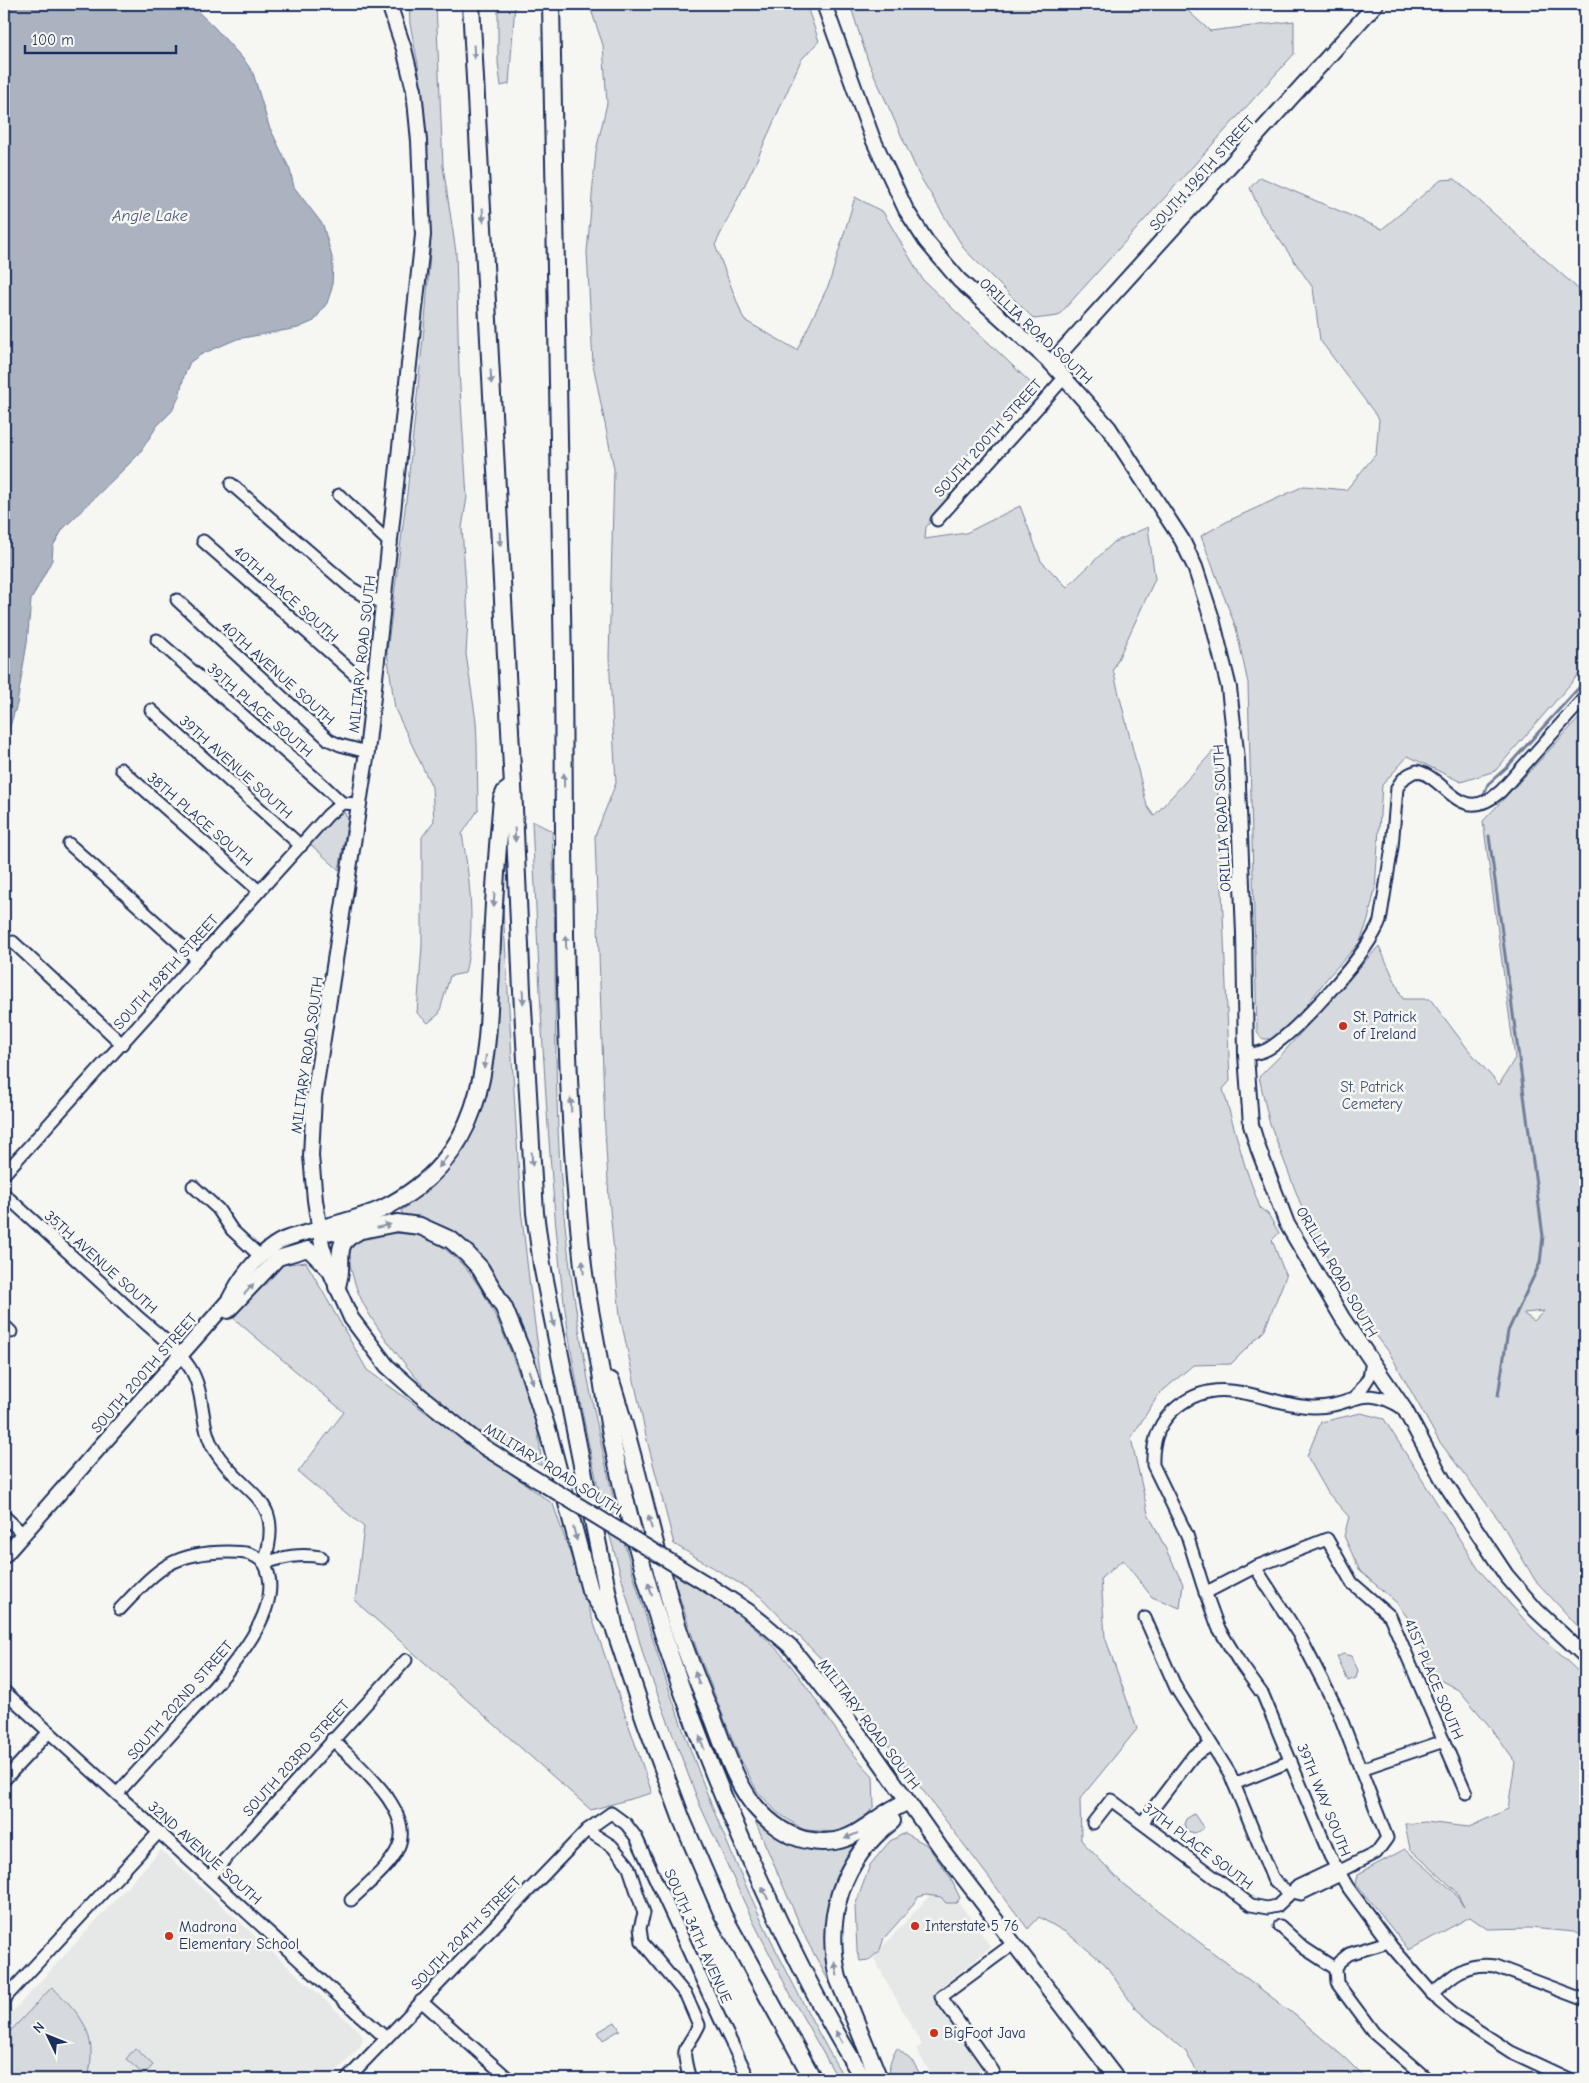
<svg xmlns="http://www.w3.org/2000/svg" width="1589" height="2083" font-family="'Comic Neue',sans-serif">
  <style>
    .built { fill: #e6e7e7 }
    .green { fill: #d6d9dd; stroke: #78849e; fill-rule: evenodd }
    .water { fill: #abb2c0; stroke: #717e99 }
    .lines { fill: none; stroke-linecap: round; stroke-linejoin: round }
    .stream { stroke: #717e99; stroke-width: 3 }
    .minor-casing { stroke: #1b2f5e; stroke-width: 15 }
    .major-casing { stroke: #1b2f5e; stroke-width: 18 }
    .highway-casing { stroke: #1b2f5e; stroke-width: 20 }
    .minor { stroke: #f6f6f2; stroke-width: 11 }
    .major { stroke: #f6f6f2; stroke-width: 14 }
    .highway { stroke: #f6f6f2; stroke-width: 16 }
    .major-bridge-casing { stroke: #1b2f5e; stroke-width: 18; stroke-linecap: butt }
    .major-bridge { stroke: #f6f6f2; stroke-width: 14 }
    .oneway { fill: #8892a8 }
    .poi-dot { fill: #c8321e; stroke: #f6f6f2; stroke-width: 2 }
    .labels { text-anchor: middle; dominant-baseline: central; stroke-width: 5; stroke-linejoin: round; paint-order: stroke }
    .street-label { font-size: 15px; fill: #1b2f5e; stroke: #f6f6f2 }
    .poi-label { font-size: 15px; fill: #1b2f5e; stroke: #f6f6f2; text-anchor: start }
    .park-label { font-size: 15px; fill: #405177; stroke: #f6f6f2 }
    .water-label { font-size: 16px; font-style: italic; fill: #46567b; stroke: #f6f6f2 }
  </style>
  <rect width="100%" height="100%" fill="#f6f6f2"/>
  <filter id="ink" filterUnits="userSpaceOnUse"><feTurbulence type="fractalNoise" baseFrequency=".02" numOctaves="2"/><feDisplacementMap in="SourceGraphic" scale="10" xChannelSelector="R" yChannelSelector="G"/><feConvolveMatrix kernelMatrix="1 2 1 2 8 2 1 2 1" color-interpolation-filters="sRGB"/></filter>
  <g filter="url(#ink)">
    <g class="built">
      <path d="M161 1850 361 2033 363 2039 360 2047 329 2079H4V2021Z"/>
      <path d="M943 1881 991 1947 934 1993 941 2010 946 2014 984 2065 967 2079H934L916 2049 922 2045 873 1957Z"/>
    </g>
    <g class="green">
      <path d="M409 4H436L443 166 456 252 459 371 467 497 462 528 468 619 466 654 476 721 477 743 478 810 462 834C470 880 476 928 465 973L450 976 439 1014 428 1023 417 1013 422 945V837L434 821 432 787 395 709 387 652 407 493 426 309 430 252 431 195 418 64 410 24Z"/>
      <path d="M498 4H515L509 84 501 86 498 62Z"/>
      <path d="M589 4H806L819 41 801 60 755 164 715 245 744 320 797 350 829 284 855 197 883 212 923 280 1036 388 943 479 957 492 926 527 925 539 966 533 1020 506 1041 561 1067 587 1114 542 1148 527 1155 579 1113 670 1147 806 1154 816 1216 748 1230 1081 1223 1089 1245 1166 1260 1208 1268 1214 1279 1233 1272 1240 1286 1276 1264 1331 1231 1364 1193 1365 1159 1394 1131 1438 1148 1513 1183 1584 1180 1608 1152 1597 1123 1560 1101 1578 1105 1637 1137 1729 1080 1799 1081 1840 1123 1884 1295 2015 1346 2059 1366 2079H1201L1186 2052 1134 2007 1105 1964 1067 1933 1039 1917 1028 1929 830 1668 760 1596 674 1544 647 1440 620 1316 609 1199 605 1130 595 836 616 783 609 657 614 469 593 364 587 252 596 151 607 103 603 45Z"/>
      <path d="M850 4H1186L1188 11 1210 31 1294 21V54L1058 316 1034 319 965 250 919 175 868 61Z"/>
      <path d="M1260 177 1382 229 1441 180 1455 179 1585 295V667L1495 771 1461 782 1408 756 1382 785 1375 889 1368 920 1360 942 1328 977 1294 1022 1274 1039H1264L1260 1037 1257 1031 1248 683 1236 628 1201 536 1228 521 1304 486 1346 490 1376 454 1379 419 1320 340 1313 288 1261 213 1250 188Z"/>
      <path d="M1585 712V1634L1535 1580 1502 1524 1439 1441 1389 1352 1359 1313 1307 1221 1269 1121 1259 1077 1281 1055 1379 946 1403 999H1430L1467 1048 1499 1085 1515 1058 1483 821ZM1544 1311 1534 1321 1524 1314V1313Z"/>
      <path d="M344 812 348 819 339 870 309 843 333 817Z"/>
      <path d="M532 821 552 831C557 943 553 1055 560 1167 568 1285 590 1402 618 1517L603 1508C585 1432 570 1355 561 1278 545 1126 539 973 532 821Z"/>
      <path d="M502 891 521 1209 530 1288 547 1415C526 1352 511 1276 455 1233 445 1224 417 1218 404 1216L401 1211 434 1186 465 1149 487 1096Z"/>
      <path d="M393 1233C406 1234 420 1234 431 1240 477 1265 497 1317 515 1363 523 1384 531 1406 537 1428 540 1440 540 1453 542 1466 503 1448 457 1420 427 1390 413 1375 401 1359 388 1342 366 1312 353 1290 348 1252 361 1235 373 1236 393 1233Z"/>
      <path d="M306 1262 367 1370 553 1504 652 1793 591 1810 355 1601 364 1527 298 1472 344 1412 232 1317 280 1265Z"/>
      <path d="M1361 1413 1384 1419 1479 1570 1532 1628 1585 1678V1938L1574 1932 1529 1928 1487 1929 1470 1917 1409 1950 1356 1884 1358 1874 1405 1849 1453 1891 1464 1907 1455 1890 1410 1849 1405 1824 1425 1822 1469 1827 1508 1809 1515 1762 1491 1728 1460 1691 1431 1675 1419 1634 1397 1603 1360 1571 1344 1536 1349 1517 1328 1493 1307 1456 1321 1422Z"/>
      <path d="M609 1533 624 1542C664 1686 711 1818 777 1952 799 1995 820 2038 845 2079H838L792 1998 751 1917 699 1803 645 1661Z"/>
      <path d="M672 1574C713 1596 757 1624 787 1661 818 1698 839 1742 873 1776L874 1806 860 1824 836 1832 804 1830 778 1813 757 1791 739 1756 697 1650Z"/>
      <path d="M1343 1654 1351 1656 1358 1670 1356 1678 1348 1681 1337 1657Z"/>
      <path d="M749 1807 792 1843 824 1851 843 1849 865 1841 827 1951 831 1985 807 1941Z"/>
      <path d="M1194 1814 1203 1827V1829L1195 1833 1187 1831 1184 1824 1186 1819Z"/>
      <path d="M905 1833 927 1845 950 1877 960 1898 956 1903H946L941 1897 926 1895 918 1897 908 1911 884 1938 880 1950 869 1960 860 1961 857 1951 855 1906 870 1865 890 1841Z"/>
      <path d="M52 1987C83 2016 98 2034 88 2079H9L4 2074V2038Z"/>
      <path d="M615 2022 620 2030 603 2040 598 2032Z"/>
      <path d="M135 2048 153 2065 144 2075 126 2059Z"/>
      <path d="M897 2048 913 2062 923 2079H892C886 2068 892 2058 897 2048Z"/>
    </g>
    <path class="water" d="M4 4H190L214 27 245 61 253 73 269 126 290 170 294 187 323 225 333 261 332 288 327 303 314 321 298 328 237 339 202 354 190 362 184 376 179 397 172 411 157 426 139 454 63 529 53 546 52 560 31 600 27 643 17 704 4 745Z"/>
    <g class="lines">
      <g class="stream">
        <path d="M1484 794 1488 784 1506 768 1585 681"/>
        <path d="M1489 836 1543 1236 1540 1263 1508 1331 1498 1396"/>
      </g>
      <defs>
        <g id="minor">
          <path d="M231 484 351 588 361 594 384 603"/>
          <path d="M339 495 391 544"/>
          <path d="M937 520 1064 378"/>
          <path d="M203 541 350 670 359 678 375 685"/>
          <path d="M177 600 329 740 340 745 367 752"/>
          <path d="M157 640 324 786 342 803"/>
          <path d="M151 710 301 846"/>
          <path d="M121 769 259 891"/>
          <path d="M69 844 197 959"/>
          <path d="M13 942 122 1044"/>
          <path d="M1246 1055C1253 1054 1261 1053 1268 1049 1297 1032 1369 952 1380 921L1392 847 1397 788C1402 779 1407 774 1417 771 1448 779 1460 827 1501 791L1585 697"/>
          <path d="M4 1174 328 815 342 803 358 804"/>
          <path d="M193 1186 218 1209 232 1230 261 1257"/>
          <path d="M4 1194C48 1234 92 1274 136 1315 154 1331 177 1348 190 1368 206 1393 199 1426 215 1451 245 1498 286 1496 264 1563 253 1552 243 1552 228 1552 171 1552 157 1570 120 1609"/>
          <path d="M4 1325 11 1332"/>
          <path d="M1356 1397 1369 1377 1372 1362"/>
          <path d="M1404 1409C1360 1381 1354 1408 1313 1407 1264 1405 1222 1371 1177 1407 1158 1422 1152 1442 1153 1465L1187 1535 1203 1586 1218 1627 1238 1660 1263 1695 1330 1856 1347 1886 1392 1947 1439 2001 1459 2018 1511 2052 1569 2079"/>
          <path d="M4 1516 23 1534"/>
          <path d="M1255 1567 1299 1635 1338 1711 1387 1838 1376 1853 1338 1872"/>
          <path d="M1205 1593 1255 1567 1327 1539 1352 1583 1390 1616 1466 1793"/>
          <path d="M1145 1618 1176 1688 1230 1774 1273 1879 1289 1894"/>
          <path d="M4 1691 355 2011 386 2038"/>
          <path d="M332 1739C356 1764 416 1810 398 1848 390 1867 366 1885 351 1900"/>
          <path d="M1361 1769 1444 1741"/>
          <path d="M4 1780 49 1732"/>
          <path d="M1234 1784 1291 1761"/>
          <path d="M117 1794C139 1769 162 1745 184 1720 213 1687 292 1612 264 1563 284 1557 300 1553 321 1557"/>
          <path d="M1093 1823 1111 1800 1251 1905 1267 1908 1277 1906 1298 1886 1336 1868"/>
          <path d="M1142 1823 1193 1756 1211 1745"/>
          <path d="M587 1830 612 1846 628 1865 644 1913 640 1928 642 1942 686 1995 699 2025C686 2053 680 2042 689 2076L686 2079"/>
          <path d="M209 1877 406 1660"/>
          <path d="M1293 1892 1301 1894 1340 1875"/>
          <path d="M1280 1926 1304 1948 1336 1969"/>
          <path d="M1388 1942 1349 1954 1339 1962 1336 1969 1337 1983 1374 2033 1427 2079"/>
          <path d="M1432 1994C1452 1975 1466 1962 1495 1966L1585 2000"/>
          <path d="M4 1999 159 1832"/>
          <path d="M421 2001 509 2079"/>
          <path d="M993 2071 941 1997 1014 1943"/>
          <path d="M347 2079 587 1830 611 1813 626 1824 636 1837 720 2019 749 2079"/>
        </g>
        <g id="major">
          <path d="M389 4 404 49 414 90 419 141 423 235 367 752 314 1097 311 1156 315 1200 322 1245 330 1271 351 1318 387 1366 416 1392 484 1447 524 1472"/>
          <path d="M824 4 872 137 906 210 926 241 959 280 1051 363 1109 428 1182 540 1195 567 1212 619 1229 688 1237 760 1244 934 1246 1055 1251 1125 1258 1148 1287 1224 1343 1319 1405 1410 1443 1480 1506 1575 1536 1610 1585 1656"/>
          <path d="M1051 363 1376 4"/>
          <path d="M228 1311 278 1258 308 1249 327 1268"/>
          <path d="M4 1556 229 1300C239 1280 255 1258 274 1245 286 1236 304 1234 319 1229"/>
          <path d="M710 1586 748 1611 768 1627 790 1646 811 1672 873 1752 940 1847 1117 2079"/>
        </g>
        <g id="highway">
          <path d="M471 4 513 786 522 991 535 1213 542 1265 615 1630 645 1720 682 1820 723 1915 813 2079"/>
          <path d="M551 4C555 225 560 446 563 667 565 866 561 1067 583 1266 587 1298 594 1329 599 1361 604 1389 607 1417 613 1445 645 1602 701 1755 769 1900 797 1961 827 2022 864 2079"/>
          <path d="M323 1228C344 1222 365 1217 384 1208 486 1156 487 1066 491 966 493 910 497 854 502 799L505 792 513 786"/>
          <path d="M319 1229 342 1234 397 1223 420 1226 451 1240 467 1254 480 1268 504 1308 525 1359 549 1435 590 1590 611 1622"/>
          <path d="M337 1287C338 1281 340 1276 340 1270 341 1251 337 1242 357 1232"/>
          <path d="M611 1381C635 1456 651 1533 672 1608 682 1645 698 1683 713 1718 724 1747 734 1779 753 1804 768 1822 788 1838 812 1841 856 1848 871 1816 907 1802"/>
          <path d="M879 2079 838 1978C824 1917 841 1860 892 1821"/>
        </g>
      </defs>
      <use href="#minor" class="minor-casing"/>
      <use href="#major" class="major-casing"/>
      <use href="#highway" class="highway-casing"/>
      <use href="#minor" class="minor"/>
      <use href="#major" class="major"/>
      <use href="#highway" class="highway"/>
      <defs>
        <path id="major-bridge" d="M524 1472 710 1586"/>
      </defs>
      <use href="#major-bridge" class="major-bridge-casing"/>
      <use href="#major-bridge" class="major-bridge"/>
    </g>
    <defs><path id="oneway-solid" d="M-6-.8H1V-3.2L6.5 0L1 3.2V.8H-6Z" transform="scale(1.25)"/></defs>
    <g class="oneway">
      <use href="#oneway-solid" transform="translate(474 52) rotate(87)"/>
      <use href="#oneway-solid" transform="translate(483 215) rotate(87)"/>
      <use href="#oneway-solid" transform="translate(491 377) rotate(87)"/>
      <use href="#oneway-solid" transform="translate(500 539) rotate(87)"/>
      <use href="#oneway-solid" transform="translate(564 780) rotate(-91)"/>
      <use href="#oneway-solid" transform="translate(515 835) rotate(87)"/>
      <use href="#oneway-solid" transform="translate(494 900) rotate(94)"/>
      <use href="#oneway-solid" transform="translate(566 942) rotate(-91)"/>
      <use href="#oneway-solid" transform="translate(523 997) rotate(87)"/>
      <use href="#oneway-solid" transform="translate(485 1062) rotate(98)"/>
      <use href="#oneway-solid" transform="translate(571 1105) rotate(-92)"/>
      <use href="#oneway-solid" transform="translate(532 1159) rotate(87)"/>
      <use href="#oneway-solid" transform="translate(443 1162) rotate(128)"/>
      <use href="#oneway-solid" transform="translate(384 1226) rotate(-13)"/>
      <use href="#oneway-solid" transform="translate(583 1267) rotate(-96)"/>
      <use href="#oneway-solid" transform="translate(249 1289) rotate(-48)"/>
      <use href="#oneway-solid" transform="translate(553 1320) rotate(79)"/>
      <use href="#oneway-solid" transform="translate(531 1377) rotate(72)"/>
      <use href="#oneway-solid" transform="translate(650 1522) rotate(-104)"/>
      <use href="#oneway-solid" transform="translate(575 1534) rotate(75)"/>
      <use href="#oneway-solid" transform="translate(650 1589) rotate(-107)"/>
      <use href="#oneway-solid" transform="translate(697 1678) rotate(-110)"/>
      <use href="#oneway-solid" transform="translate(702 1743) rotate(-110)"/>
      <use href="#oneway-solid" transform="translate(851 1836) rotate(156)"/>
      <use href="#oneway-solid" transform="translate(765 1893) rotate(-115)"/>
      <use href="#oneway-solid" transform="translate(836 1969) rotate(-102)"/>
      <use href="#oneway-solid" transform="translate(839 2037) rotate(-119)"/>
    </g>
  </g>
  <g class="poi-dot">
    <circle cx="1343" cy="1026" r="5"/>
    <circle cx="915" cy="1926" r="5"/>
    <circle cx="169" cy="1936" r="5"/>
    <circle cx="934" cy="2033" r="5"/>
  </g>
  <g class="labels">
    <g class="street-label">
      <text transform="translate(1202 173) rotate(-48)">SOUTH 196TH STREET</text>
      <text transform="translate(1036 331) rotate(43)">ORILLIA ROAD SOUTH</text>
      <text transform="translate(988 438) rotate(-48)">SOUTH 200TH STREET</text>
      <text transform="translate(286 594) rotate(42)">40TH PLACE SOUTH</text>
      <text transform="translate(362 654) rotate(-84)">MILITARY ROAD SOUTH</text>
      <text transform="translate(278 673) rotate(42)">40TH AVENUE SOUTH</text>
      <text transform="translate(260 710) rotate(41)">39TH PLACE SOUTH</text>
      <text transform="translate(236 767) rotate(42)">39TH AVENUE SOUTH</text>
      <text transform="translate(1222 818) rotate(-93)">ORILLIA ROAD SOUTH</text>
      <text transform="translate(200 819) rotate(41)">38TH PLACE SOUTH</text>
      <text transform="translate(166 972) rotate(-48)">SOUTH 198TH STREET</text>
      <text transform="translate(307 1055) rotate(-82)">MILITARY ROAD SOUTH</text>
      <text transform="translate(101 1262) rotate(42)">35TH AVENUE SOUTH</text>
      <text transform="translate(1337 1272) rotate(60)">ORILLIA ROAD SOUTH</text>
      <text transform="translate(144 1373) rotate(-49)">SOUTH 200TH STREET</text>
      <text transform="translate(553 1469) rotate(32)">MILITARY ROAD SOUTH</text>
      <text transform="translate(1434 1679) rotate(67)">41ST PLACE SOUTH</text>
      <text transform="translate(180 1700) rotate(-49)">SOUTH 202ND STREET</text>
      <text transform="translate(869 1724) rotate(53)">MILITARY ROAD SOUTH</text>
      <text transform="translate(296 1758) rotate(-48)">SOUTH 203RD STREET</text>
      <text transform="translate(1324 1800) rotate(68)">39TH WAY SOUTH</text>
      <text transform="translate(1198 1846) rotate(37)">37TH PLACE SOUTH</text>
      <text transform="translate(205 1853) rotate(42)">32ND AVENUE SOUTH</text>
      <text transform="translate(466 1933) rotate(-46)">SOUTH 204TH STREET</text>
      <text transform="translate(698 1936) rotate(66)">SOUTH 34TH AVENUE</text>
    </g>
    <g class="poi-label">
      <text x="1353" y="1017">St. Patrick<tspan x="1353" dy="17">of Ireland</tspan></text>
      <text x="925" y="1926">Interstate 5 76</text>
      <text x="179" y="1927">Madrona<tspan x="179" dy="17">Elementary School</tspan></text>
      <text x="944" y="2033">BigFoot Java</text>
    </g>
    <g class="park-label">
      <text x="1372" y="1087">St. Patrick<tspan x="1372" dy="17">Cemetery</tspan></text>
    </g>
    <g class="water-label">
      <text x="150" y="216">Angle Lake</text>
    </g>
  </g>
  <rect width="1589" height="2083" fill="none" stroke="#f6f6f2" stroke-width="20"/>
  <rect x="10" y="10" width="1569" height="2063" fill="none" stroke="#1b2f5e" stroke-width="2" filter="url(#ink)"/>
  <g transform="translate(48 2036) rotate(313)" stroke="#f6f6f2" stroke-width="4" paint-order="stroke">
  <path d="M0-4L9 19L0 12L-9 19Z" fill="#1b2f5e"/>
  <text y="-8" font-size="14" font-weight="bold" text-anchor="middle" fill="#1b2f5e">N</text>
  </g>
  <path d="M25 45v8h151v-8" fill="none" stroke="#1b2f5e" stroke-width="2.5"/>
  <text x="32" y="45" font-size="15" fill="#1b2f5e" stroke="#f6f6f2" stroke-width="4" paint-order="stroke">100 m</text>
</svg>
